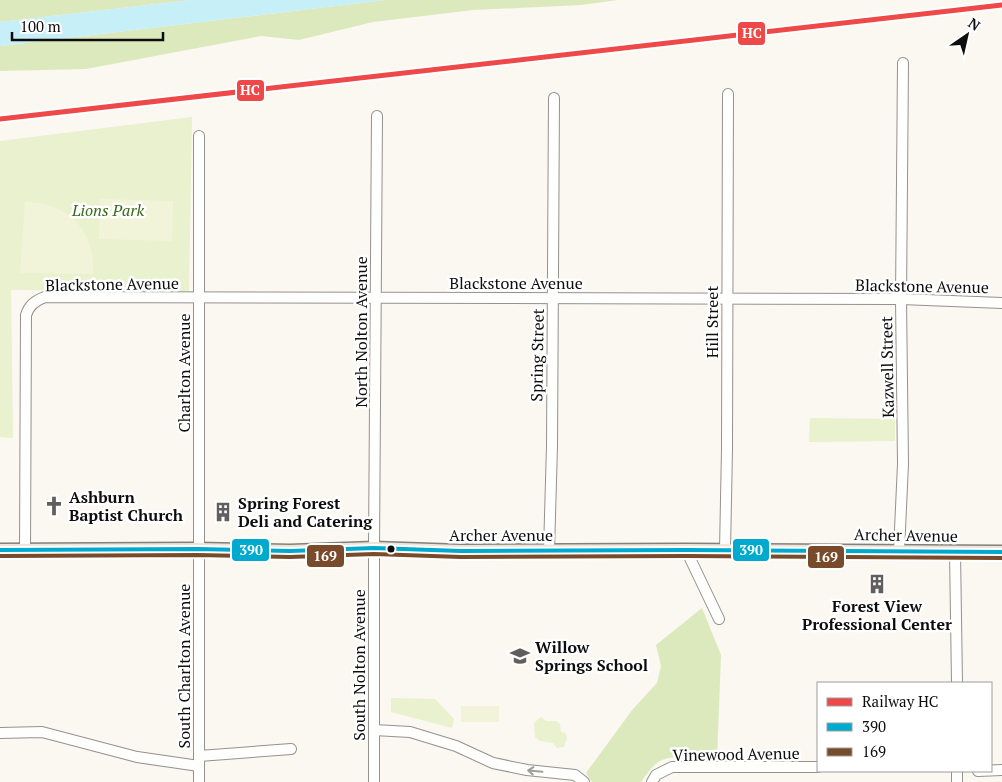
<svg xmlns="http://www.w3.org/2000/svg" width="1002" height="782" font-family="'PT Serif',serif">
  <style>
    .green { fill: #e9f1cf }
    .forest { fill: #dce9bd }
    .pitch { fill: #f2f4da }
    .water { fill: #c6eff7 }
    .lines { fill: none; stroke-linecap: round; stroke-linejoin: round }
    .minor-casing { stroke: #949290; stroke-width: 12 }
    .major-casing { stroke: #81807d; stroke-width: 15 }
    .minor { stroke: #fefefd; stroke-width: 10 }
    .major { stroke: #ede3d8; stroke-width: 12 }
    .bus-1-casing { stroke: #fff; stroke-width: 8 }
    .bus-2-casing { stroke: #fff; stroke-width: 8 }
    .bus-1 { stroke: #00a9ce; stroke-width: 4 }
    .bus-2 { stroke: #7a4b2a; stroke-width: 4 }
    .rail-1-casing { stroke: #fff; stroke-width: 9 }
    .rail-1 { stroke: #ee4848; stroke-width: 5 }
    .oneway { stroke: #9e9e9d }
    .bus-dot { fill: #0d0d0d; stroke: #fff; stroke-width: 2 }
    .labels { text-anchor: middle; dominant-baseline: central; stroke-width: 5; stroke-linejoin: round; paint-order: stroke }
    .park-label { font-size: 16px; font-style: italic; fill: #39691a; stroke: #fff }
    .street-label { font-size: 16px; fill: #0d0d0d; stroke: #fff }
    .poi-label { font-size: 16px; font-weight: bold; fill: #0d0d0d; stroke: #fff; text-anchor: start }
    .line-badge { stroke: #fff; stroke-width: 2 }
    .badge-label { font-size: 14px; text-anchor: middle; font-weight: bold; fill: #fff }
  </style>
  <rect width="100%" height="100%" fill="#fbf7f1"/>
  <g class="green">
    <path d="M192 117 189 291 11 290 13 438 0 437V141Z"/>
    <path d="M810 418 895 419V441L809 442Z"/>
    <path d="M391 698 435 699 454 719 452 728 391 712Z"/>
    <path d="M541 717 546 721H556L560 724 561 732 565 733 567 738 564 747 557 748 553 743 540 741 535 737 534 723Z"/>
  </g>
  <g class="forest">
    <path d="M0 0H191L0 22Z"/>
    <path d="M386 0H618L581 5 473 10 373 22 299 40 261 36 86 69 0 71V46Z"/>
    <path d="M702 608 721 655 717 760C703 759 672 754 660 761 652 766 646 775 641 782H592L586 773 633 709 657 683 661 666 656 645Z"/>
  </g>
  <g class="pitch">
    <path d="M100 199 173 201 172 241 99 239Z"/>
    <path d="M25 202C68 202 96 231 93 274L20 273Z"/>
    <rect x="461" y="706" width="38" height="16"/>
  </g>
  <path class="water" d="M191 0H386L0 46V22Z"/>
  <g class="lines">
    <defs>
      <g id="minor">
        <path d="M686 550 719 619"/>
        <path d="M725 550 727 449 728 94"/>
        <path d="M25 551 26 315C29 305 36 300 45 297L901 299 1002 303"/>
        <path d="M549 551 552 446 554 98"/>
        <path d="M899 551 903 464 901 299 903 63"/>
        <path d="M955 552 957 683"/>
        <path d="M374 730 410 732 456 746 493 763 527 770 575 775 584 782"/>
        <path d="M0 733 42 732 137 757 199 766"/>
        <path d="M199 756 291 749"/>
        <path d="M978 771 1002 770"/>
        <path d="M199 782V136"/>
        <path d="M374 782V548L377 116"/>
        <path d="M652 782 656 775 672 767H818"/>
        <path d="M957 782V771"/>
      </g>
      <path id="major" d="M0 550 198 549 290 551 374 548 461 551 686 550 1002 552"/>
    </defs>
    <use href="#minor" class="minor-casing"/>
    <use href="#major" class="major-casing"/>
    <use href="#minor" class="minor"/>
    <use href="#major" class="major"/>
    <defs>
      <path id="bus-1" d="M0 550 198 549 290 551 374 548 461 551 686 550 1002 552"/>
      <path id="bus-2" d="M0 556 198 555 290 557 374 554 461 557 686 556 1002 558"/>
    </defs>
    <use href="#bus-1" class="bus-1-casing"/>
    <use href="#bus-2" class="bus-2-casing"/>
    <use href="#bus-1" class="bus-1"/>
    <use href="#bus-2" class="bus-2"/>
    <defs>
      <path id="rail-1" d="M0 119 1002 5"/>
    </defs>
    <use href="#rail-1" class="rail-1-casing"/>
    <use href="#rail-1" class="rail-1"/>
  </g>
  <defs><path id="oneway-shaft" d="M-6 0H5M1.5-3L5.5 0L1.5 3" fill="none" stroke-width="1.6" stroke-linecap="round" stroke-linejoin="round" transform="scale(1.25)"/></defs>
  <use class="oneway" href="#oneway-shaft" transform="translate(535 771) rotate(-175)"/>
  <defs>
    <symbol id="church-bare" viewBox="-9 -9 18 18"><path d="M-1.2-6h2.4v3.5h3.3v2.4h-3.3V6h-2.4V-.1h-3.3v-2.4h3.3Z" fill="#605f5d" stroke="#fff" stroke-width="2.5" paint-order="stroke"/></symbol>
    <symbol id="building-bare" viewBox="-9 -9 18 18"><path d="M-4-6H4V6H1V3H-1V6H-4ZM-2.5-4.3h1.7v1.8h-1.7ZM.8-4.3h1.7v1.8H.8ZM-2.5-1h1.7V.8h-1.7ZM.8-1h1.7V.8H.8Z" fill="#605f5d" stroke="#fff" stroke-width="2.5" paint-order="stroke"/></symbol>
    <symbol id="school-bare" viewBox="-9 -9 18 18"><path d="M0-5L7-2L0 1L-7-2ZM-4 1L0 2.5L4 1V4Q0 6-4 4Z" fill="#605f5d" stroke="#fff" stroke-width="2.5" paint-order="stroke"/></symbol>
  </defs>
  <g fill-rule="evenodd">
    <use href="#church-bare" x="40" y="492" width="28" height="28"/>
    <use href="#building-bare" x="209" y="498" width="28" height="28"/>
    <use href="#building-bare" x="863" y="570" width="28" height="28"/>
    <use href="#school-bare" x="506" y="642" width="28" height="28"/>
  </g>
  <circle class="bus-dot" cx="391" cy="549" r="4.5"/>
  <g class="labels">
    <g class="park-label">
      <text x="108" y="210">Lions Park</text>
    </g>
    <g class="street-label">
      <text x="516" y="283">Blackstone Avenue</text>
      <text transform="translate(112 284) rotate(-1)">Blackstone Avenue</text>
      <text transform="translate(922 286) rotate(1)">Blackstone Avenue</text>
      <text transform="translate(712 322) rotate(-90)">Hill Street</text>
      <text transform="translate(361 332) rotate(-90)">North Nolton Avenue</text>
      <text transform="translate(537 355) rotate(-89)">Spring Street</text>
      <text transform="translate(887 367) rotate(-91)">Kazwell Street</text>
      <text transform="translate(184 373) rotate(-90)">Charlton Avenue</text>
      <text x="501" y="535">Archer Avenue</text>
      <text transform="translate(906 535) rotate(1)">Archer Avenue</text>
      <text transform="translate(359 665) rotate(-90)">South Nolton Avenue</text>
      <text transform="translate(184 666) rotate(-90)">South Charlton Avenue</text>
      <text transform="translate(736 754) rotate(-1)">Vinewood Avenue</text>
    </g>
    <g class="poi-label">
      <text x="69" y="497">Ashburn<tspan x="69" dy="18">Baptist Church</tspan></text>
      <text x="238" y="503">Spring Forest<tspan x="238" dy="18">Deli and Catering</tspan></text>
      <text x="877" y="606" text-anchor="middle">Forest View<tspan x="877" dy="18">Professional Center</tspan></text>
      <text x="535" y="647">Willow<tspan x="535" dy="18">Springs School</tspan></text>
    </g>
  </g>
  <g class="line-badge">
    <rect x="737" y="21" width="29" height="25" rx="5" fill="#ee4848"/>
    <rect x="236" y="79" width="29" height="23" rx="5" fill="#ee4848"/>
    <rect x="231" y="538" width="39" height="24" rx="5" fill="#00a9ce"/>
    <rect x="732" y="538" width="38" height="24" rx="5" fill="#00a9ce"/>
    <rect x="306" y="544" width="39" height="24" rx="5" fill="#7a4b2a"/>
    <rect x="807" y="545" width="38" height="24" rx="5" fill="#7a4b2a"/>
  </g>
  <g class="badge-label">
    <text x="752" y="38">HC</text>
    <text x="250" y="95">HC</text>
    <text x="251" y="555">390</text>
    <text x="751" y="555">390</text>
    <text x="325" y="561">169</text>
    <text x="826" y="562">169</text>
  </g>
  <rect x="817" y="682" width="175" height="90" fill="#ffffff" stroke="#9e9e9e"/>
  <rect x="827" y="698" width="25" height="8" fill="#ee4848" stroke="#9e9e9e"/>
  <text x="862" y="707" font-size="15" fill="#0d0d0d">Railway HC</text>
  <rect x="827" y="723" width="25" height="8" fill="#00a9ce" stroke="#9e9e9e"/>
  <text x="862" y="732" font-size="15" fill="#0d0d0d">390</text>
  <rect x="827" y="748" width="25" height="8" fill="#7a4b2a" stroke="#9e9e9e"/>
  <text x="862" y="757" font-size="15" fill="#0d0d0d">169</text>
  <g transform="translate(967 35) rotate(34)" stroke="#ffffff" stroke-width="4" paint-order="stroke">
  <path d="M0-4L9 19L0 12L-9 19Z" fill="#0d0d0d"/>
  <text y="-8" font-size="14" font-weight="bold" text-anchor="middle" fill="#0d0d0d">N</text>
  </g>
  <path d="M12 32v8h151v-8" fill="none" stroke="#0d0d0d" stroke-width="2.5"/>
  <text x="20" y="32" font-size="15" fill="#0d0d0d" stroke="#ffffff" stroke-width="4" paint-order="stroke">100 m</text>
</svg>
